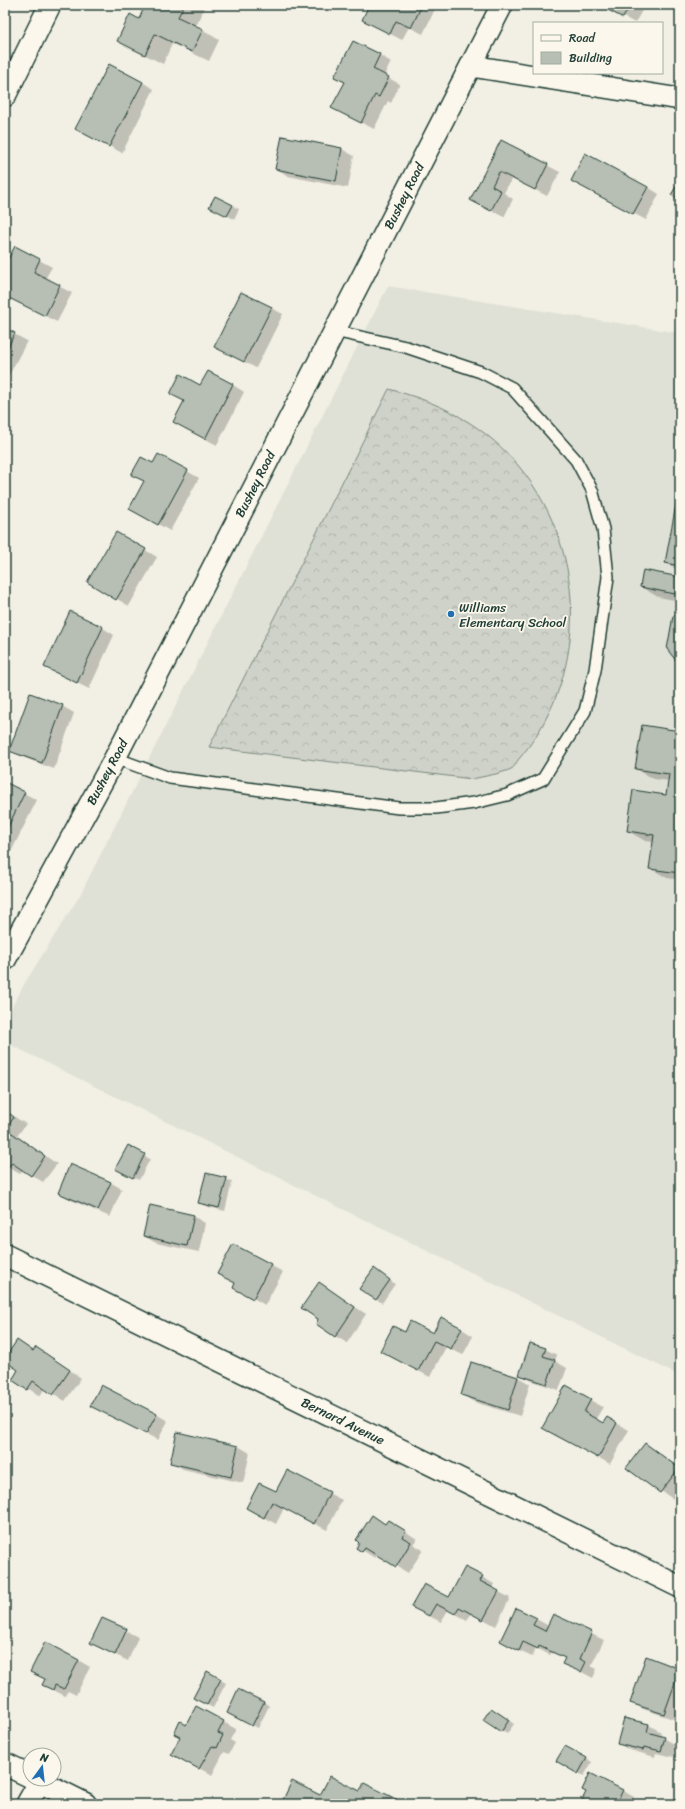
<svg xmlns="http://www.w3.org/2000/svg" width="685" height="1809" font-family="Sriracha,sans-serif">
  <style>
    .built { fill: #e0e1d6 }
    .forest { fill: url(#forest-crowns); stroke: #77887e }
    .shadow { fill: #0003 }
    .building { fill: #b7beb3; stroke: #1f3d34 }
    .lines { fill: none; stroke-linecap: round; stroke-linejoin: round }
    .lane-casing { stroke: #1f3d34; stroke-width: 14 }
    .street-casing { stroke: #1f3d34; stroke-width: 24 }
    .secondary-casing { stroke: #1f3d34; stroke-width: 25 }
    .lane { stroke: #fbf7ec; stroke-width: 11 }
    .street { stroke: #fbf7ec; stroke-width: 21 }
    .secondary { stroke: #fbf7ec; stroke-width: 22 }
    .poi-dot { fill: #1f6fb2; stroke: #fbf7ec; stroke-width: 1.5 }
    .labels { text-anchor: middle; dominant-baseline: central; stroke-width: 3.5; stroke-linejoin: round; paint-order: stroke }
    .street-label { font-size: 13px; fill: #1f3d34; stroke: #fbf7ec }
    .poi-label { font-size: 13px; fill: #1f3d34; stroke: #fbf7ec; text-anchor: start }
  </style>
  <defs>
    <pattern id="forest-crowns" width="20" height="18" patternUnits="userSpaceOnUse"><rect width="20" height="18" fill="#cfd2c8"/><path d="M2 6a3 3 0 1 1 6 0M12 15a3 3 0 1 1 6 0" fill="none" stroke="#b1b5ac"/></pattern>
  </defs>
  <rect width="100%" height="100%" fill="#f2f0e5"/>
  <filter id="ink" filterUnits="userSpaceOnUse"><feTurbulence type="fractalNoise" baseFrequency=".025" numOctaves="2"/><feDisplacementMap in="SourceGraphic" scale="8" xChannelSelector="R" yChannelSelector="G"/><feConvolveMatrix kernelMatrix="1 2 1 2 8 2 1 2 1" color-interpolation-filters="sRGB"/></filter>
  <g filter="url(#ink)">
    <path class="built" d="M388 286 680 333V1376L5 1042V1019L26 981 80 895Z"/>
    <path class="forest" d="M389 389C418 397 444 406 470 423 562 482 596 605 553 704 544 724 533 743 518 760 516 763 514 768 511 769 504 773 481 777 472 779L209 747Z"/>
    <g class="shadow">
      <path d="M147 5H206L195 27 201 30 191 52 172 44 163 64 118 41 139 20Z"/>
      <path d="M371 5H437L423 34 409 27 402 40 375 26Z"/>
      <path d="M600 5H645L635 23Z"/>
      <path d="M203 30 219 40 209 61 192 53Z"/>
      <path d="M380 55 391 62 384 76 400 84 391 103 388 101 374 129 333 108 345 82 336 77Z"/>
      <path d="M142 82 154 89 122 153 89 135Z"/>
      <path d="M283 137 342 149 354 156 348 188 288 176 277 169Z"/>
      <path d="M501 141 560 172 547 196 512 178 504 193 513 199 504 217 483 206Z"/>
      <path d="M584 187H648L659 194 646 220Z"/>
      <path d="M216 197 239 209 234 219 216 210Z"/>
      <path d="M15 247 52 267 45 279 72 293 57 322 5 296V268Z"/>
      <path d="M271 308 283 314 256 368 215 347Z"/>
      <path d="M5 329 27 341 6 381 11 384 5 396Z"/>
      <path d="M233 385 244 392 217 445 186 429 185 401 201 386Z"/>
      <path d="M159 455 199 478 170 531 130 508Z"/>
      <path d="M680 488V571L666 563Z"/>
      <path d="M116 533 157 557 129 606 88 582Z"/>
      <path d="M680 578V601L658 597 641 587Z"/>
      <path d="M103 628 114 635 89 689 45 667Z"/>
      <path d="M62 706 74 713 54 769 22 757 10 750Z"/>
      <path d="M680 732V880L667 878 650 868 654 842 645 841 628 831 666 796 669 781 654 779 636 769Z"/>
      <path d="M5 783 37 800 11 852 5 850Z"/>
      <path d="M5 1111 26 1124 17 1136 57 1164 43 1182 23 1170 20 1174 5 1166Z"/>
      <path d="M128 1147 150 1159 139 1180 122 1172Z"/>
      <path d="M226 1179 232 1182 225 1211 205 1206 200 1203Z"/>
      <path d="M110 1182 122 1189 110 1217 71 1200 59 1193Z"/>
      <path d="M193 1216 205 1223 199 1252 156 1243 144 1236Z"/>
      <path d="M234 1246 283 1272 265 1305 246 1294 236 1283Z"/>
      <path d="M380 1273 395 1284 382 1303 376 1299Z"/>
      <path d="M319 1283 366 1314 347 1343 335 1336 320 1319Z"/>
      <path d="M462 1329 473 1336 463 1355 446 1347 430 1377 393 1358 434 1334Z"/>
      <path d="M18 1341 34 1351 48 1355 81 1378 65 1401 45 1388 40 1396 13 1379 20 1369Z"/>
      <path d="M545 1349 557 1355 555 1361 567 1368 559 1390 532 1381 520 1375Z"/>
      <path d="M518 1377 530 1384 520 1416 474 1402 462 1395Z"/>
      <path d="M566 1387 603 1407 595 1420 604 1424 607 1418 629 1430 610 1464 556 1434Z"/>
      <path d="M103 1412 156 1414 168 1421 158 1440Z"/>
      <path d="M178 1433 238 1446 250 1453 243 1483 183 1469 171 1462Z"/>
      <path d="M645 1444 680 1468V1489L673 1499 627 1468Z"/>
      <path d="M287 1472 342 1500 327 1530 284 1508 276 1524 259 1515 276 1493Z"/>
      <path d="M386 1525 400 1528 417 1539 413 1544 423 1550 408 1573 377 1554 375 1558 357 1547Z"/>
      <path d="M482 1577 494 1584 492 1588 510 1598 496 1626 472 1613 467 1620 448 1610 441 1622 425 1614 424 1585 449 1598Z"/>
      <path d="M554 1616 604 1640 591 1666 597 1669 593 1678 564 1663 566 1658 552 1652 550 1655 536 1648 532 1657 513 1648 536 1619 549 1626Z"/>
      <path d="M102 1619 138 1637 128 1661 91 1643Z"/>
      <path d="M647 1658 680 1670V1709L676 1720 643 1709 631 1702Z"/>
      <path d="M78 1660 90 1667 76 1695 68 1691 65 1696 44 1685Z"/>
      <path d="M207 1673 226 1683 213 1708 194 1698Z"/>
      <path d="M264 1702 269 1706 258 1728 234 1716Z"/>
      <path d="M196 1707 236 1729 230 1740 235 1743 229 1754 224 1752 212 1775 185 1761 186 1726Z"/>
      <path d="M497 1712 514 1724 507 1734 502 1731Z"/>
      <path d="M624 1719 649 1725 661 1732 660 1736 676 1745 673 1757 656 1753 655 1757 630 1750 618 1744Z"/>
      <path d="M565 1747 592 1762 584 1776 557 1761Z"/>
      <path d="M623 1791 634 1797 631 1804H582Z"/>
      <path d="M320 1796 397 1801 402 1804H282Z"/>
    </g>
    <g class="building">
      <path d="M145 5H184L178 17 203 29 192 52 155 34 145 55 117 41 130 14 139 19Z"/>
      <path d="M369 5H422L411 28 396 21 390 34 362 20Z"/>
      <path d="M599 5H630L623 18Z"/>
      <path d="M353 41 380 54 373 69 389 77 379 97 375 95 361 123 331 108 345 82 334 77Z"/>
      <path d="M109 64 143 82 109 147 75 129Z"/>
      <path d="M282 136 342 148 336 181 275 169Z"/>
      <path d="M501 140 548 164 535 190 499 172 492 186 501 191 491 211 470 200Z"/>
      <path d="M585 153 648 187 633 214 571 181Z"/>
      <path d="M680 180V200L671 195Z"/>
      <path d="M215 196 233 205 227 216 209 207Z"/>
      <path d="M15 246 40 259 34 272 60 285 45 316 5 296V265Z"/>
      <path d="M241 292 272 307 244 362 214 347Z"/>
      <path d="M5 328 15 333 5 353Z"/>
      <path d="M208 371 233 384 205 439 173 422 184 401 170 394 180 374 200 385Z"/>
      <path d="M158 454 188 470 158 525 129 509 144 481 131 475 141 457 153 463Z"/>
      <path d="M680 483V566L665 563Z"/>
      <path d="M116 532 146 549 116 600 87 582Z"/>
      <path d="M643 570 680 577V595L640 587Z"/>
      <path d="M70 611 103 627 77 683 44 667Z"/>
      <path d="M680 611V666L667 649 673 616Z"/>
      <path d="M30 693 63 705 42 763 9 751Z"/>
      <path d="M642 725 680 731V873L649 869 654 835 627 831 633 790 666 795 669 774 635 769Z"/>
      <path d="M5 782 25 792 5 833Z"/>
      <path d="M5 1110 14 1117 6 1129 45 1156 31 1176 12 1163 7 1168 5 1167Z"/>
      <path d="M128 1145 145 1154 133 1178 115 1169Z"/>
      <path d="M70 1164 111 1182 98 1210 58 1193Z"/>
      <path d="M206 1173 227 1178 219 1208 198 1203Z"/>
      <path d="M150 1205 194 1215 187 1246 143 1236Z"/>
      <path d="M233 1244 271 1264 253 1299 233 1288 235 1283 217 1274Z"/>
      <path d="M374 1268 390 1280 376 1300 359 1289Z"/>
      <path d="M319 1282 355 1307 335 1337 316 1324 318 1319 301 1308Z"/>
      <path d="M441 1317 462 1328 451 1349 434 1341 418 1371 380 1351 393 1326 405 1332 410 1321 433 1333Z"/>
      <path d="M17 1340 33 1351 36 1347 70 1370 53 1395 33 1381 27 1390 12 1380 18 1370 5 1361V1358Z"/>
      <path d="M530 1343 546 1348 543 1356 555 1360 547 1384 519 1375Z"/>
      <path d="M471 1362 518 1377 508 1410 461 1395Z"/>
      <path d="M101 1385 157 1414 146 1434 90 1406Z"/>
      <path d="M566 1385 591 1399 584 1412 603 1423 607 1417 617 1423 598 1458 542 1428Z"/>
      <path d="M177 1432 238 1446 231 1477 170 1463Z"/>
      <path d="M645 1443 679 1468 660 1493 626 1468Z"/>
      <path d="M287 1470 330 1492 314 1524 272 1502 264 1518 246 1508 259 1483 276 1491Z"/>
      <path d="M372 1515 385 1524 388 1520 406 1531 402 1537 411 1542 396 1567 365 1548 362 1552 356 1548 359 1543 356 1540Z"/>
      <path d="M465 1567 483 1576 480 1581 499 1591 483 1620 459 1607 455 1614 436 1604 429 1616 411 1607 424 1584 449 1597Z"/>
      <path d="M516 1608 537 1618 533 1625 545 1631 553 1614 592 1632 580 1659 586 1662 581 1672 562 1664 565 1658 539 1646 538 1649 523 1642 519 1651 500 1641Z"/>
      <path d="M102 1618 127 1629 115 1655 90 1643Z"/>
      <path d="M45 1642 79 1660 64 1689 55 1685 53 1690 42 1685 45 1679 30 1672Z"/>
      <path d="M646 1656 680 1669 664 1714 630 1703Z"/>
      <path d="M207 1671 221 1679 207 1705 193 1698Z"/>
      <path d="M238 1689 264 1702 252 1726 227 1713Z"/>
      <path d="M196 1706 224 1721 218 1733 223 1735 217 1748 212 1746 199 1769 171 1754 180 1737 174 1734 180 1721 186 1725Z"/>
      <path d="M491 1708 509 1720 501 1732 483 1720Z"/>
      <path d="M624 1718 649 1724 647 1732 665 1737 661 1751 644 1747 643 1750 617 1744Z"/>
      <path d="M565 1746 587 1758 578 1774 556 1761Z"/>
      <path d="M590 1773 623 1790 616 1804H580L586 1792 582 1790Z"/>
      <path d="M330 1776 360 1791 364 1783 398 1800 396 1804H281L292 1781 320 1795Z"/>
    </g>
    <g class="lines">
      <defs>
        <path id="lane" d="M115 758 170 778 399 808H436L474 803 507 795 543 779 585 711 595 670 608 577 603 529 592 490 576 460 512 388 481 372 406 347 334 331"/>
        <g id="street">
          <path d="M471 66 680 99"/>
          <path d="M5 96 50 5"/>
          <path d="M5 960 115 758 502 5"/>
          <path d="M5 1255 680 1587"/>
          <path d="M27 1804 40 1781"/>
        </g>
        <g id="secondary">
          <path d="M5 1764 30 1776"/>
          <path d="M35 1779 85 1804"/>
        </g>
      </defs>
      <use href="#lane" class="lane-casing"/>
      <use href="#street" class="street-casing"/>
      <use href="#secondary" class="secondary-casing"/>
      <use href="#lane" class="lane"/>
      <use href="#street" class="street"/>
      <use href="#secondary" class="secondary"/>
    </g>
  </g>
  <circle class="poi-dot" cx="451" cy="614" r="4"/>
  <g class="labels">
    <g class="street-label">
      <text transform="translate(404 196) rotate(-63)">Bushey Road</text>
      <text transform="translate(255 484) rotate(-63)">Bushey Road</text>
      <text transform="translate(107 772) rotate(-62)">Bushey Road</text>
      <text transform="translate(343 1421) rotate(26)">Bernard Avenue</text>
    </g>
    <g class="poi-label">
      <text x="459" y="607">Williams<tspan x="459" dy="15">Elementary School</tspan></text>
    </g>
  </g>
  <rect width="685" height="1809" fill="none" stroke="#fbf7ec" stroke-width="20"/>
  <rect x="10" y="10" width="665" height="1789" fill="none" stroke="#1f3d34" stroke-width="1.5" filter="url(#ink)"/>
  <rect x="533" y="22" width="130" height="52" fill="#fbf7ec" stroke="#a3ada2"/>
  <rect x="541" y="35" width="20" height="6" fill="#fbf7ec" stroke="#a3ada2"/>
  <text x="569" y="42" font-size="12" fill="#1f3d34">Road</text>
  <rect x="541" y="52" width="20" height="12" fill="#b7beb3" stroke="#a3ada2"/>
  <text x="569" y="62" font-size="12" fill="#1f3d34">Building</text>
  <g transform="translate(42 1767) rotate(15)"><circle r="19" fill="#fbf7ec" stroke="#a3ada2"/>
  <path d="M0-3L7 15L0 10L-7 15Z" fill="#1f6fb2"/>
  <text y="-6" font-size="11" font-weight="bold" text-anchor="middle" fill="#1f3d34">N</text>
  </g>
</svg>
